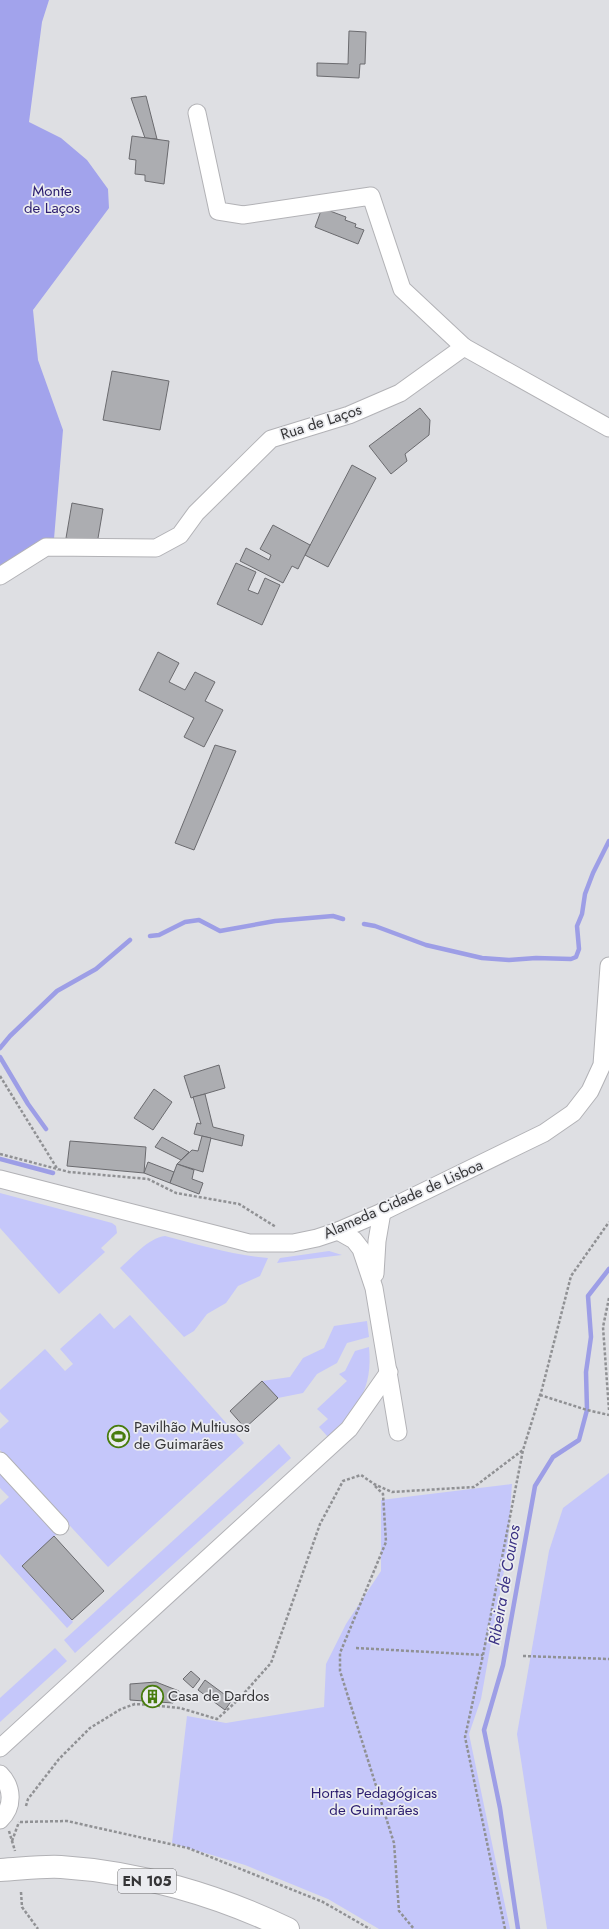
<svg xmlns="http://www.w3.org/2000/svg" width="609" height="1929" font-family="Jost,sans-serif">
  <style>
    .green { fill: #c5c7fa }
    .forest { fill: #a2a3ec }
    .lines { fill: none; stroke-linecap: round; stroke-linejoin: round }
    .stream { stroke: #9d9ee6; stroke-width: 4.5 }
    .building { fill: #acadb1; stroke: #6b6b6f }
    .minor-casing { stroke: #b2b2b6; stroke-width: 19 }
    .highway-casing { stroke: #b2b2b6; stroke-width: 24 }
    .path { stroke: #909194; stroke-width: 2.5; stroke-dasharray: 3 2; stroke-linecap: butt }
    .minor { stroke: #fff; stroke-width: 17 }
    .highway { stroke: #fff; stroke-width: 22 }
    .labels { text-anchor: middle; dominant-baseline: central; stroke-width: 3.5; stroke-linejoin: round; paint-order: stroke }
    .shield { fill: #ebecf0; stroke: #6c6c6e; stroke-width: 1 }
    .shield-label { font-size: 14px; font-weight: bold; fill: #353537 }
    .park-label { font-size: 15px; fill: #2b1d6f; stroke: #ebecf0 }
    .street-label { font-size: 15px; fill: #353537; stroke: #ebecf0 }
    .poi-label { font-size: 15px; fill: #353537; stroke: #ebecf0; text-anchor: start }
    .water-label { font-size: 16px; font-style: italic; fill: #3a3184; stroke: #ebecf0 }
  </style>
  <rect width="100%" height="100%" fill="#dedfe3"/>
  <g class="green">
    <path d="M0 1193 112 1223 116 1226 117 1233 101 1248 105 1252 59 1294 0 1228Z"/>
    <path d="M165 1236C199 1245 233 1255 268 1258L260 1276 238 1286 226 1303 207 1314 194 1331 184 1337 120 1268C132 1258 148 1238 165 1236Z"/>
    <path d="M329 1251 342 1255 277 1263 280 1258Z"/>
    <path d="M100 1313 114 1329 130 1315 244 1443 108 1567 0 1450V1429L9 1421 0 1412V1390L45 1349 65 1371 73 1364 60 1349Z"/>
    <path d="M367 1321 369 1337 347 1343 337 1363 317 1374 303 1393 278 1398 262 1381 290 1377 303 1358 324 1348 334 1326Z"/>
    <path d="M369 1347C373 1390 357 1409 328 1437L319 1427 328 1419 317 1409 347 1381 339 1374 345 1371 355 1351Z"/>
    <path d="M279 1444 291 1458 75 1653 64 1640Z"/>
    <path d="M0 1473 57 1534 22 1566 73 1622 67 1628 0 1554V1505L9 1497 0 1488Z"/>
    <path d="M609 1473V1929H547L517 1734 549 1551 563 1508Z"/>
    <path d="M512 1484 507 1554 481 1699 469 1734 510 1929H379L328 1899 245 1865 172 1843 187 1716 226 1723 324 1707 326 1664 346 1624 381 1571V1500Z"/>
    <path d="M55 1648 67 1661 0 1722V1698Z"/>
  </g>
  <path class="forest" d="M0 0H49L42 22 29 122 61 138 87 160 108 189 109 208 33 310 38 360 63 430 54 539 0 568Z"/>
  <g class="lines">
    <g class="stream">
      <path d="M364 924 375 926 426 945 482 958 509 960 536 958 571 959 576 957 579 949 577 926 582 914 585 894 593 873 609 841"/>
      <path d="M150 936 159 935 185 922 199 920 220 931 275 921 333 916 343 919"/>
      <path d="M0 1048 10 1036 57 991 96 969 130 940"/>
      <path d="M0 1057 28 1104 46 1129"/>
      <path d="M0 1159 53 1173"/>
      <path d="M518 1929 500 1808 484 1730 503 1665 535 1486 553 1457 579 1440 587 1410 586 1372 591 1337 588 1296 609 1269"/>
    </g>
  </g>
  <g class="building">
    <path d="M349 31 366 32 365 64H360L359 78 317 76V63L348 64Z"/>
    <path d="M146 96 157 139 145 138 131 98Z"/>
    <path d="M132 136 169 141 164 184 145 181V175L135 174 136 160 129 159Z"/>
    <path d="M322 208 346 217 345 220 356 224 355 227 364 230 358 244 315 227Z"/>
    <path d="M112 371 169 381 160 430 103 420Z"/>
    <path d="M420 408 430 420 429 435 405 454 407 461 391 474 369 446Z"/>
    <path d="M352 465 376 478 328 567 305 555Z"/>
    <path d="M72 503 103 509 97 544 66 538Z"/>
    <path d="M273 525 310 545 298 569 292 566 283 583 240 561 246 548 269 560 271 555 260 549Z"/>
    <path d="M236 563 256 572 248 590 258 594 265 578 280 585 262 625 217 604Z"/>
    <path d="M158 652 179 663 169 682 185 690 195 672 215 682 205 701 223 710 204 747 184 737 194 718 139 690Z"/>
    <path d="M215 745 236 751 194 850 175 843Z"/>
    <path d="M219 1065 225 1088 191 1098 184 1076Z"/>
    <path d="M154 1089 172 1102 153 1130 134 1118Z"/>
    <path d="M205 1094 213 1127 244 1135 242 1146 194 1134 197 1123 201 1124 193 1097Z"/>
    <path d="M202 1136 211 1138 203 1172 177 1164 192 1150 198 1151Z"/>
    <path d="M162 1137 189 1152 181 1160 155 1147Z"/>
    <path d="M70 1141 146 1147 144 1173 67 1166Z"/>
    <path d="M148 1162 174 1172 170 1183 144 1173Z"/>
    <path d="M177 1164 194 1170 192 1179 203 1183 199 1194 170 1183Z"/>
    <path d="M262 1381 278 1398 245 1428 230 1411Z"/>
    <path d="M54 1536 104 1591 72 1620 22 1566Z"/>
    <path d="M191 1671 200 1679 193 1688 183 1679Z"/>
    <path d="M205 1680 232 1700 225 1710 198 1690Z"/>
    <path d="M156 1682 179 1691 173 1703 130 1700V1684Z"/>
  </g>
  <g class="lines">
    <defs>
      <g id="minor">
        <path d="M197 113 218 211 243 215 371 196 402 289 464 347"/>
        <path d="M0 576 46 547 156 548 180 535 196 513 271 439 349 415 400 393 464 347 609 428"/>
        <path d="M0 1179 249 1243H293L317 1238 338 1231 382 1212 544 1133 573 1113 590 1091 602 1065 609 966"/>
        <path d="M338 1231 354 1240 361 1249 374 1288 398 1432"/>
        <path d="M375 1274 377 1241 382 1212"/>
        <path d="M0 1461 60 1526"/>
        <path d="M0 1748 349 1429 389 1372"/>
        <path d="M0 1774C13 1787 14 1807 0 1820"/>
      </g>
      <path id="highway" d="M0 1870C20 1869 41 1866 61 1867 138 1872 218 1895 288 1929"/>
    </defs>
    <use href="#minor" class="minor-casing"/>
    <use href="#highway" class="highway-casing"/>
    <g class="path">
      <path d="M0 1076 58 1170"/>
      <path d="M0 1154 69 1172 148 1179 176 1193 239 1204 276 1227"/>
      <path d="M609 1298 603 1327 609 1410"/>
      <path d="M540 1395 587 1410 609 1415"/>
      <path d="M375 1486 383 1494 386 1542 340 1653V1671L394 1843 399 1911 414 1929"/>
      <path d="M356 1648 483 1655"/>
      <path d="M523 1656 609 1659"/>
      <path d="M26 1806 28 1799 59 1759 90 1728 121 1709 135 1704 151 1705 180 1708 217 1719 237 1701 271 1663 320 1524 343 1481 361 1475 374 1484 392 1492 474 1487 523 1450 542 1389 571 1276 609 1222"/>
      <path d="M20 1822 67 1821 188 1848 323 1902 370 1929"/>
      <path d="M9 1831 15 1851"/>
      <path d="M12 1841 19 1822"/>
      <path d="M21 1892 22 1907 38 1929"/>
      <path d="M505 1929 465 1737 483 1655 523 1450"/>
    </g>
    <use href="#minor" class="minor"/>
    <use href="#highway" class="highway"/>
  </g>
  <defs>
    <symbol id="stadium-ring" viewBox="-11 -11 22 22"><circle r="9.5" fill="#ebecf0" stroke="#487c0d" stroke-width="1.5"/><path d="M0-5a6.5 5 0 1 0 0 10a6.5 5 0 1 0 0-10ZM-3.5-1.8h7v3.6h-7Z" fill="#487c0d"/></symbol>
    <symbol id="building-ring" viewBox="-11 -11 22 22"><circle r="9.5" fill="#ebecf0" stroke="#487c0d" stroke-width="1.5"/><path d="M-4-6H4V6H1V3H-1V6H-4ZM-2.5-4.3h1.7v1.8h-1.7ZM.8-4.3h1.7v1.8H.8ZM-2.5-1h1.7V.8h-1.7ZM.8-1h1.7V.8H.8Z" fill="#487c0d"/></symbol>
  </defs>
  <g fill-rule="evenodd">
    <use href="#stadium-ring" x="106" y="1424" width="25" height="25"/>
    <use href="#building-ring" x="140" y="1684" width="25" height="25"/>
  </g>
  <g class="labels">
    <rect class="shield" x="118" y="1869" width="58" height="24" rx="3"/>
    <g class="shield-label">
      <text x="147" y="1881">EN 105</text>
    </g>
    <g class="park-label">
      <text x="52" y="191">Monte<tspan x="52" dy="17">de Laços</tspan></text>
      <text x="374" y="1793">Hortas Pedagógicas<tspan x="374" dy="17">de Guimarães</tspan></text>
    </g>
    <g class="street-label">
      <text transform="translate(321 422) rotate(-18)">Rua de Laços</text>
      <text transform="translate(403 1199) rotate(-24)">Alameda Cidade de Lisboa</text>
    </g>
    <g class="poi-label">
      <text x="134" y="1427">Pavilhão Multiusos<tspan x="134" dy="17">de Guimarães</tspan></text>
      <text x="168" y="1696">Casa de Dardos</text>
    </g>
    <g class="water-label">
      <text transform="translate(504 1585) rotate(-80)">Ribeira de Couros</text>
    </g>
  </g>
</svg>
